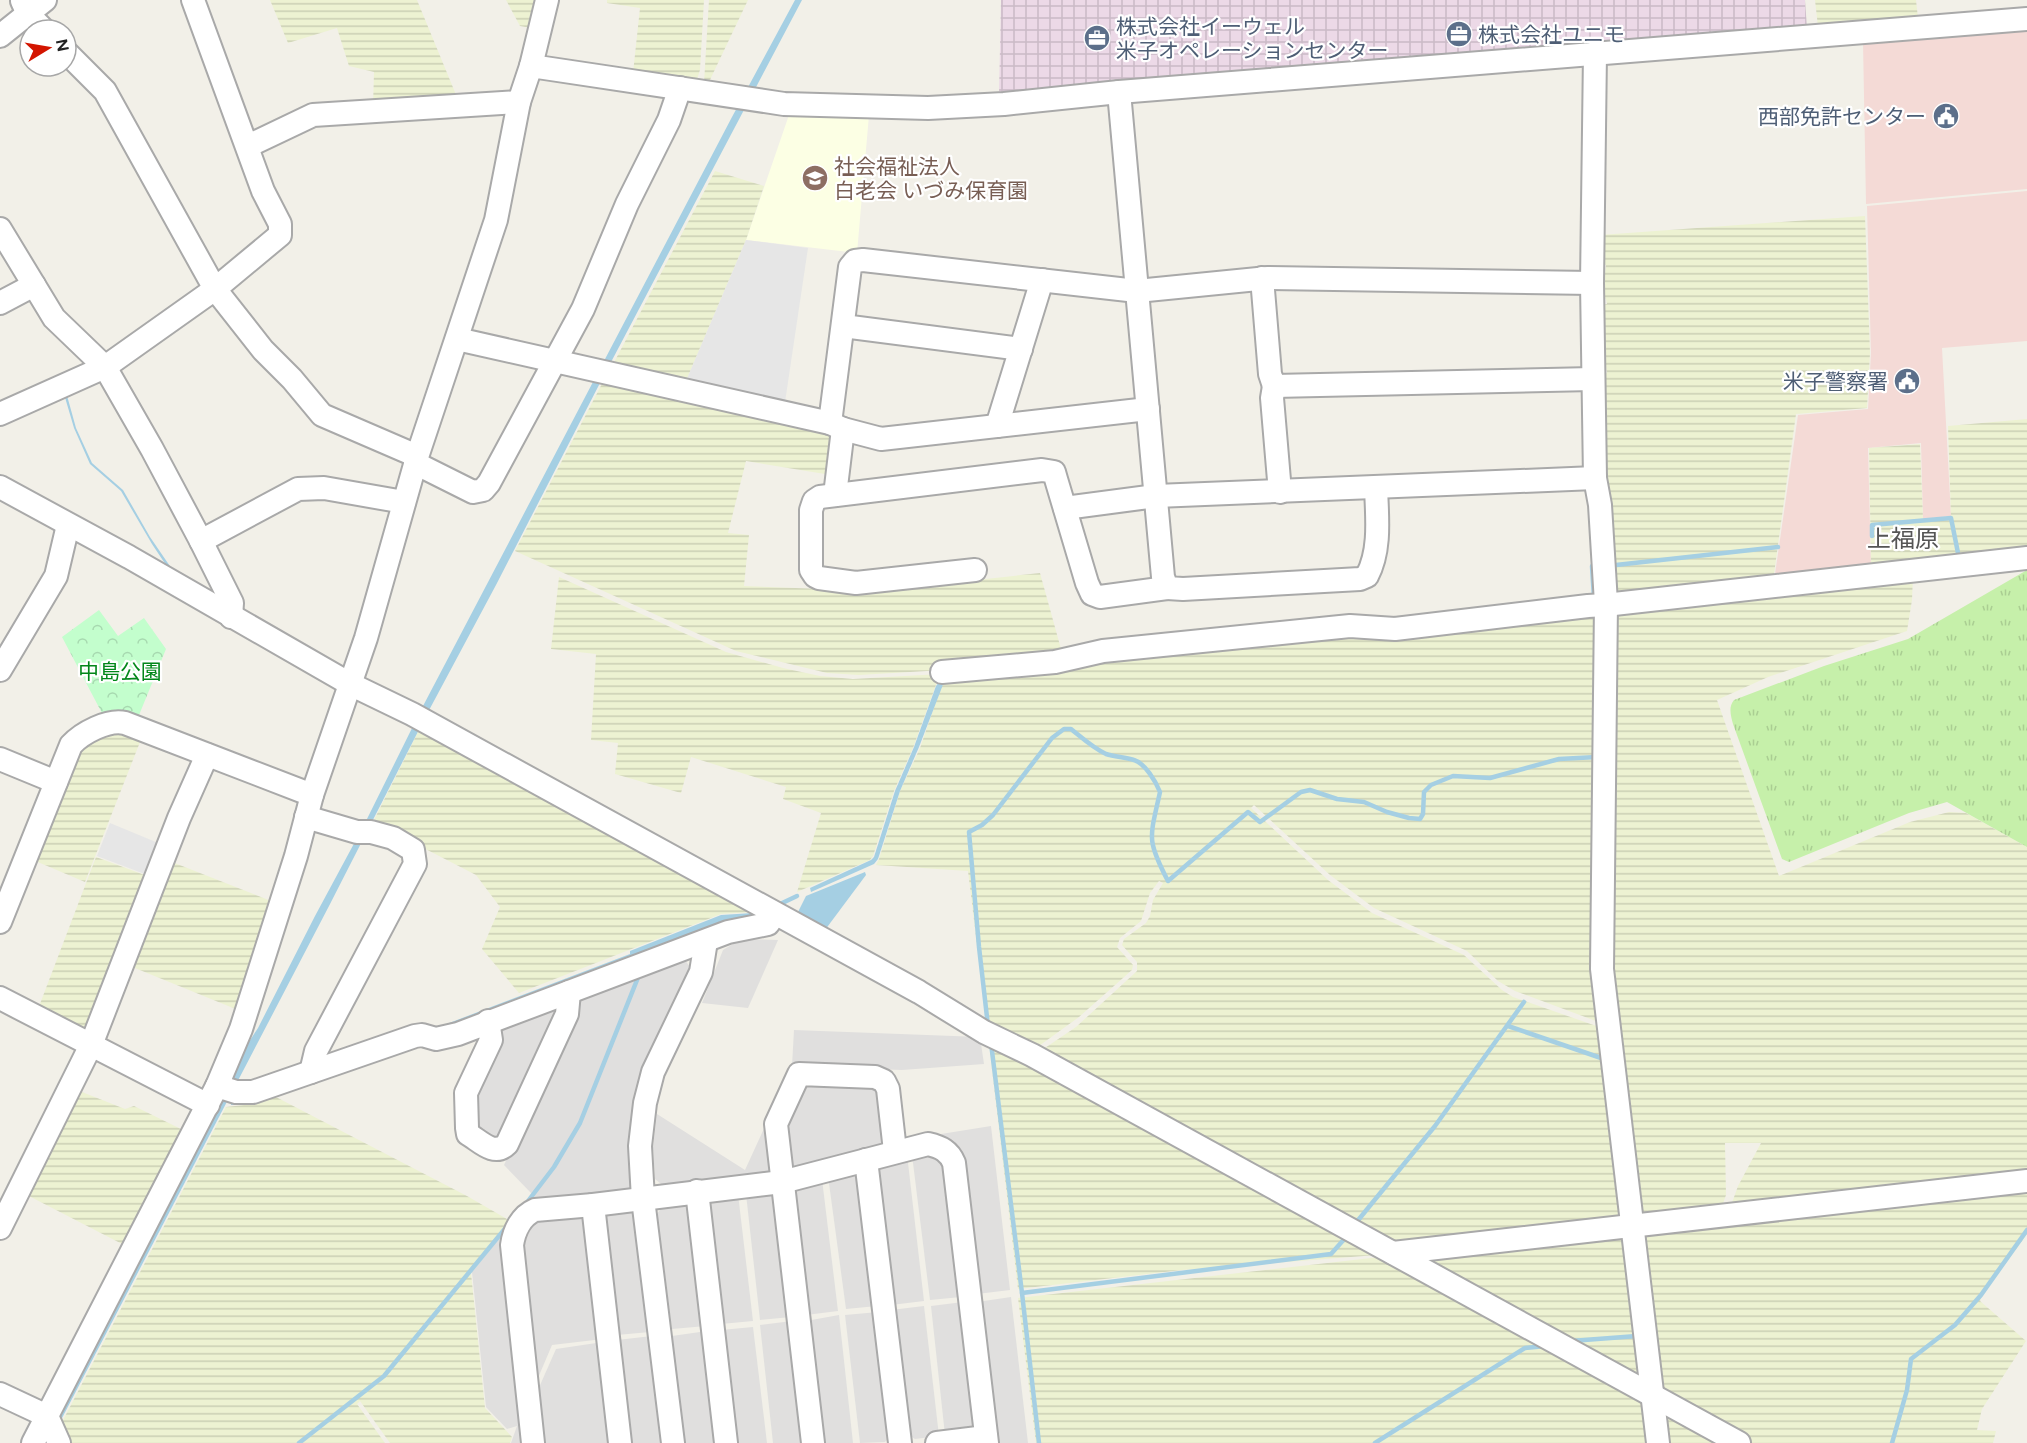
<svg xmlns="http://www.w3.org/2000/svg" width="2027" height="1443" font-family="Figtree,'Noto Sans JP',sans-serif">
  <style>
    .residential { fill: #e0dfde }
    .commercial { fill: #f4dad6 }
    .industrial { fill: url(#industrial-grid) }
    .education { fill: #fcffe4 }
    .farmland { fill: url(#farmland-rules) }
    .grass { fill: url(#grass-tufts) }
    .park { fill: url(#park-crowns) }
    .parking { fill: #e6e6e6 }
    .water { fill: #a5cfe3 }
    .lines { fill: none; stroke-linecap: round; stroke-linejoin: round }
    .stream { stroke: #a5cfe3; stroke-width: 4.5 }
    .minor-casing { stroke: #a9a9a9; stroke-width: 26 }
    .minor { stroke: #fff; stroke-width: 22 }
    .labels { text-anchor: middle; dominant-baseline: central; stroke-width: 4.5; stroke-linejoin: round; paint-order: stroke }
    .service-label { font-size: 21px; fill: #4e5e75; stroke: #fff; text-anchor: start }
    .education-label { font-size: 21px; fill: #785e54; stroke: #fff; text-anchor: start }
    .park-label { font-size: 21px; fill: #03871a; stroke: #fff }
    .quarter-label { font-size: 24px; fill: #555; stroke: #fff }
  </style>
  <defs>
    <pattern id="industrial-grid" width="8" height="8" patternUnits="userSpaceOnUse" patternTransform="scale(1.5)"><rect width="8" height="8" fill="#ecd9e7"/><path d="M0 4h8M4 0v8" fill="none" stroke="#cabac6"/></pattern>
    <pattern id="farmland-rules" width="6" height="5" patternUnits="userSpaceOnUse" patternTransform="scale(1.5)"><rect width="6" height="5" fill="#edf2d2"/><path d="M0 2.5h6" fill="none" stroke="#cbcfb4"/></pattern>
    <pattern id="grass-tufts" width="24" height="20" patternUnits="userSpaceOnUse" patternTransform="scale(1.5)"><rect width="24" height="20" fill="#c6f0aa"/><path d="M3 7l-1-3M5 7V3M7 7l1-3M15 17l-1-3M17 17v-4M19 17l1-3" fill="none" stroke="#aace92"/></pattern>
    <pattern id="park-crowns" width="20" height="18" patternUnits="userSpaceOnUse" patternTransform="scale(1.5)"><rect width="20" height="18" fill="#c3fecd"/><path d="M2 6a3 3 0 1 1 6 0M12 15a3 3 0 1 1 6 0" fill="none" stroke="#a7d9b0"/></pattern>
  </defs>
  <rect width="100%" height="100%" fill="#f2f0e8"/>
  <g class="residential">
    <path d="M741 939 778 940 748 1008 702 1003 723 950Z"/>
    <path d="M684 959 691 968 634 1183 625 1195 527 1205 555 1168 581 1124 642 971Z"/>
    <path d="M639 972 579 1124 553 1167 532 1194 504 1165 585 992Z"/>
    <path d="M551 1005 558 1013 501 1137 490 1140 480 1134 473 1101 475 1089 506 1022Z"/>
    <path d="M794 1030 980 1037 984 1064 902 1070 792 1066Z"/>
    <path d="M810 1079 882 1089 886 1137 880 1149 798 1171 785 1165 782 1126Z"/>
    <path d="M657 1114 745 1170 767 1122 775 1168 768 1177 666 1188 655 1179 653 1147Z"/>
    <path d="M991 1126 1010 1290 977 1294 959 1148 941 1134Z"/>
    <path d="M924 1150 944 1161 961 1297 930 1300 912 1155Z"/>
    <path d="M907 1154 924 1301 891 1305 875 1172 882 1161Z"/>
    <path d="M852 1168 863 1177 877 1306 846 1309 828 1176Z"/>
    <path d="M822 1179 838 1311 806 1315 792 1194 798 1185Z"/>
    <path d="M766 1189 778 1195 791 1317 760 1320 746 1194Z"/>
    <path d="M738 1194 753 1321 721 1324 707 1207 714 1197Z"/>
    <path d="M684 1199 694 1207 706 1326 672 1329 657 1214 665 1203Z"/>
    <path d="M627 1206 638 1214 650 1332 617 1335 601 1219 610 1208Z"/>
    <path d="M580 1211 591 1221 603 1339 552 1345 535 1385 521 1233 532 1220Z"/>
    <path d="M503 1234 529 1443H511L517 1426 507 1429 486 1407 472 1272Z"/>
    <path d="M1011 1297 1028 1443H993L977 1302Z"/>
    <path d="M963 1302 977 1423 970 1433 945 1435 931 1306Z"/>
    <path d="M924 1306 939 1436 915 1439 905 1432 891 1310Z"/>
    <path d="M878 1312 892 1433 885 1442 860 1443 845 1315Z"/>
    <path d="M839 1315 853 1443H822L806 1321Z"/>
    <path d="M792 1321 805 1443H773L760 1325Z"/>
    <path d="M753 1327 767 1443H734L721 1330Z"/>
    <path d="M707 1331 719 1443H685L672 1336Z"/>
    <path d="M652 1336 664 1443H629L617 1340Z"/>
    <path d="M603 1342 615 1443H543L537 1392 556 1349Z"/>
  </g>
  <g class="commercial">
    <path d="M2027 30V189L1866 204 1863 43Z"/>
    <path d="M2027 191V341L1942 348 1951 516 1923 519 1921 443 1868 448 1871 565 1775 574 1798 415 1868 409 1871 353 1867 206Z"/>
  </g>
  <path class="industrial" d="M1001 0H1805L1807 28 999 94Z"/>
  <path class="education" d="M790 112 869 115 857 253 746 240Z"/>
  <g class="farmland">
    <path d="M270 0H417L459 102 373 107 374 72 349 66 337 28 288 43Z"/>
    <path d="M506 0H538L531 28 520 26Z"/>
    <path d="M607 0H704L700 70 696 82 633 73 640 8 607 3Z"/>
    <path d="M709 0H748L708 84 704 83Z"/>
    <path d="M1815 0H1916L1918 18 1818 27Z"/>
    <path d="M715 171 764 186 746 240 683 388 610 370Z"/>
    <path d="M1865 216 1870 353 1867 408 1796 414 1774 574 1611 592 1605 514 1613 513 1612 508H1605L1598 436 1607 435V429L1598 428 1597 373H1607L1606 366H1597L1600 305 1607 304 1606 299 1600 298V274L1605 273 1606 265 1599 264 1600 235Z"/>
    <path d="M606 376 835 428 831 475 746 461 728 533 749 535 744 586 875 591 1040 573 1061 649 946 661 944 670 859 675 827 673 736 651 515 551Z"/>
    <path d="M2027 419V546L1871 564 1869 448 1920 444 1923 519 1951 517 1948 426Z"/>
    <path d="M1913 576 1912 600 1907 631 1768 677 1717 700 1779 876 1910 822 1949 812 1966 813 2027 847V1178L1729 1211 1738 1186 1761 1143H1725L1726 1195 1720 1212 1641 1221 1607 975 1613 611Z"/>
    <path d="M559 577 726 652 783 668 820 676 853 679 940 674 913 748 894 791 873 856 870 860 797 892 821 813 783 799 786 787 691 757 681 793 615 774 618 743 591 740 596 654 551 649Z"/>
    <path d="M1602 616 1604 1024 1515 991 1498 981 1467 951 1374 908 1330 875 1254 805 1251 808 1328 880 1372 913 1464 955 1502 990 1513 997 1605 1029 1628 1222 1401 1250 1036 1054 1076 1027 1137 971V962L1122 945 1124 939 1146 923 1150 916 1153 900 1163 883 1159 881 1150 893 1141 921 1120 938 1117 947 1133 965 1132 970 1079 1017 1032 1051 987 1027 968 871 876 865 879 859 900 791 920 748 941 687 945 683 1101 653Z"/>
    <path d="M422 724 754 912 721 914 519 993 482 949 500 907 476 875 373 822Z"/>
    <path d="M108 730 142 737 85 882 33 860 75 753Z"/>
    <path d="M96 857 150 877 90 1028 81 1030 38 1009Z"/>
    <path d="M172 862 271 901 238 1010 130 966Z"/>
    <path d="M989 1044 1377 1255 1182 1270 1018 1289Z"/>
    <path d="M77 1090 125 1109 134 1106 183 1130 124 1245 25 1194Z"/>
    <path d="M274 1096 467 1196 512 1222 471 1273 485 1408 512 1437 510 1443H390L360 1401 357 1404 385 1443H68L60 1426 226 1107 253 1104Z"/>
    <path d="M2027 1184V1234L1983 1294 1980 1301 2026 1341 1982 1409 1977 1430 1996 1431 1993 1443H1747L1660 1394 1639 1227Z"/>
    <path d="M1628 1227 1646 1383 1411 1254Z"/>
    <path d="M1380 1257 1649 1397 1654 1443H1036L1018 1298Z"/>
    <path d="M1659 1406 1733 1443H1662Z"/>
  </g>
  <path class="grass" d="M2027 570V847L1947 802 1909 813 1789 862 1782 859 1733 724C1731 716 1728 707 1734 700L1824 666 1908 639Z"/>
  <path class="park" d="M99 610 118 636 144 618 166 649 137 720 104 717 62 637Z"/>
  <g class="parking">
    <path d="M746 240 808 248 784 409 683 388Z"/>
    <path d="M110 823 163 845 150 876 97 856Z"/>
  </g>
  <g class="water">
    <path d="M795 0H802L600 383 496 585 427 714 329 906 49 1443H42L241 1054 258 1028 315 916 364 825 423 706 732 117Z"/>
    <path d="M66 392 76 428 92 463 123 490 150 537 176 575 174 577 152 544 121 491 90 464 74 428 64 394Z"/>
    <path d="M940 681 944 682 919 747 900 791 878 859 874 864 811 892 810 888 871 860 874 857 895 791 914 747 936 686Z"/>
    <path d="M865 872 866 875 825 930 797 914 806 896Z"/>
    <path d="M753 913 755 918 716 924 252 1103 231 1105V1100L436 1028 630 954V951L721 915Z"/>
  </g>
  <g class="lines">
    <g class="stream">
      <path d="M1872 536V525L1951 518 1959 558"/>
      <path d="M1616 565 1778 547"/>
      <path d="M1592 566 1594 598"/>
      <path d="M778 905 797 896"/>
      <path d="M988 1026 979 947 969 832 982 825 993 815 1052 738 1064 729H1071C1081 737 1093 748 1106 754 1115 757 1124 757 1134 760 1145 763 1156 782 1160 792 1150 838 1146 839 1168 881L1248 812 1260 822 1301 792 1310 790 1337 799 1364 802 1387 812 1409 818 1420 819 1423 814 1424 792 1431 785 1453 776 1490 778 1559 759 1597 757"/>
      <path d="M1508 1026 1604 1059"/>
      <path d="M991 1043 1022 1293"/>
      <path d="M525 1205 554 1167 580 1123 639 975"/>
      <path d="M1355 1224 1435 1126 1524 1002"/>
      <path d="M1571 1341 1637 1336"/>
      <path d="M299 1443 384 1376 508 1225"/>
      <path d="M1039 1443 1022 1293 1331 1254 1347 1236"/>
      <path d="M1375 1443 1525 1348 1546 1346"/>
      <path d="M1892 1443 1907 1390 1911 1359 1955 1325 1981 1295 2027 1230"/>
    </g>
    <defs>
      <g id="minor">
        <path d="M22 1 28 14 44 30"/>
        <path d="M0 36 45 0"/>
        <path d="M66 52 105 91 215 289 263 350 292 379 322 415 417 456"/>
        <path d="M1595 53 1592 283 1595 478 1600 505 1606 603 1602 969 1658 1443"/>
        <path d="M531 66 784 104 928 108 1004 104 1119 92 2027 19"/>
        <path d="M1119 92 1163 577 1167 588 1183 589 1360 579 1367 576C1381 550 1377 516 1376 488"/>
        <path d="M248 146 313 115 519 102"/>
        <path d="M0 229 54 318 105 367 152 449 201 541 232 603 231 617"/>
        <path d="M1262 278 1270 374 1274 386 1593 379"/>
        <path d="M0 303 34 285"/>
        <path d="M843 326 1021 349"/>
        <path d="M457 339 830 423 843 429 881 439 1148 409"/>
        <path d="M1274 386 1272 398 1280 492"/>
        <path d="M0 414 105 367 215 289 280 235V224L263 191 193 0"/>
        <path d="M830 423 850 267 855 261 863 260 1137 291 1268 278 1592 283"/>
        <path d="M997 426 1042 280"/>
        <path d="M415 463 473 492 483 490 489 483 583 309 627 204 669 120 680 88"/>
        <path d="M0 487 129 557 350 684 412 714 919 992 984 1032 1032 1055 1739 1443"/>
        <path d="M835 495 843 429"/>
        <path d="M1065 508 1156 496 1595 478"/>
        <path d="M201 541 298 489 324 488 404 502"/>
        <path d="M975 570 856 583 819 578 815 576 811 570V510L814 501 820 497 1042 470 1054 472 1056 479 1087 583 1092 594 1100 597 1167 588"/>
        <path d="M0 670 56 576 68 525"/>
        <path d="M942 672 1055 662 1103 651 1350 626 1395 629 1588 606 1605 605 2027 558"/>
        <path d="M0 759 56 782"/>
        <path d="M306 817 357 832H371L393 838 413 850 415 864 316 1051 311 1072"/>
        <path d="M0 922 71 745C82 733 108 719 125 723L312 795"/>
        <path d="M0 998 208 1105"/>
        <path d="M488 1021 491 1040 466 1093 467 1128 468 1134C480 1141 494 1157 507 1144L567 1014 569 992"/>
        <path d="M217 1086 236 1092H253L415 1036 422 1035 436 1039 458 1034 728 932 768 924 775 914"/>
        <path d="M866 1160 900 1443"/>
        <path d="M697 1191 726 1443"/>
        <path d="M593 1205 620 1443"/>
        <path d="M0 1228 91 1045 179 818 207 755"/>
        <path d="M1393 1253 2027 1181"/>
        <path d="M0 1394 47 1416 59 1443"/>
        <path d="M33 1443 217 1086 241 1029 296 856 312 795 366 638 418 454 496 220 519 102 531 66 547 0"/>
        <path d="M533 1443 512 1245C514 1231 521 1216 535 1210L593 1205 782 1182 928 1144C941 1147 949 1151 954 1163L987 1443"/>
        <path d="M673 1443 643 1199 640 1146 645 1103 653 1072 701 972 706 941"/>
        <path d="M813 1443 776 1124 799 1074 875 1077 884 1081 888 1089 895 1151"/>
        <path d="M937 1443 986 1437"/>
      </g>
    </defs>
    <use href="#minor" class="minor-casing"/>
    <use href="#minor" class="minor"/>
  </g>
  <defs>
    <symbol id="office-disc" viewBox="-11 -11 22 22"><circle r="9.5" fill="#5c6f8a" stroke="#fff"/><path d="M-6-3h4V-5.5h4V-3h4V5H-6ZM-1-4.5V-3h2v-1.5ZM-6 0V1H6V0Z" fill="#fff"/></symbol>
    <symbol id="civic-disc" viewBox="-11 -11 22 22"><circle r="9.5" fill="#5c6f8a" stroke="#fff"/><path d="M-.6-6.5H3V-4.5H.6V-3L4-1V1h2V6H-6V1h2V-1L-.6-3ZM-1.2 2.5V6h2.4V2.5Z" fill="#fff"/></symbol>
    <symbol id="school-disc" viewBox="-11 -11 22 22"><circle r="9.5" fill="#8d6e63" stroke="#fff"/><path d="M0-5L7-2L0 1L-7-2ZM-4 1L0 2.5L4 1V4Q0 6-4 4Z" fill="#fff"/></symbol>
  </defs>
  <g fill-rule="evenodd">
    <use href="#office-disc" x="1444" y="19" width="30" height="30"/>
    <use href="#office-disc" x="1082" y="23" width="30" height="30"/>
    <use href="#civic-disc" x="1931" y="101" width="30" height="30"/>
    <use href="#school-disc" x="800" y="163" width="30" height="30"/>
    <use href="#civic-disc" x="1892" y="366" width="30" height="30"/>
  </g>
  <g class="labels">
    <g class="service-label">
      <text x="1116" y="26">株式会社イーウェル<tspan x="1116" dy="24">米子オペレーションセンター</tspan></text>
      <text x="1478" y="34">株式会社ユニモ</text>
      <text x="1926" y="116" text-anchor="end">西部免許センター</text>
      <text x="1888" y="381" text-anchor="end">米子警察署</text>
    </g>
    <g class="education-label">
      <text x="834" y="166">社会福祉法人<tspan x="834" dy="24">白老会 いづみ保育園</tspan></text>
    </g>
    <g class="park-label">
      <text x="120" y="671">中島公園</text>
    </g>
    <g class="quarter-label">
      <text x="1903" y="538">上福原</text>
    </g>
  </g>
  <g transform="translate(48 48) rotate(79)"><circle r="28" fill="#ffffff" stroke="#a7a7a7" stroke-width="1.5"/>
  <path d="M0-4.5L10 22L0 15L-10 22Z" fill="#d31500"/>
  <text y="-9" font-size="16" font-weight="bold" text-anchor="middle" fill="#222222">N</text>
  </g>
</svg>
